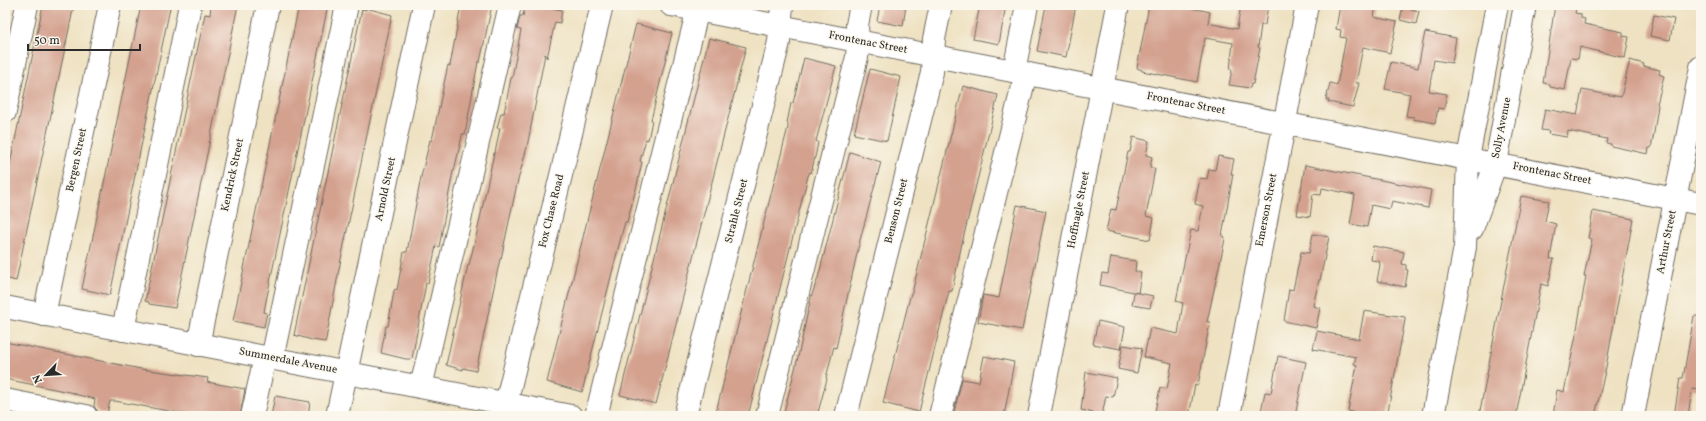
<svg xmlns="http://www.w3.org/2000/svg" width="1706" height="421" font-family="Vollkorn,serif">
  <style>
    .building { fill: #d4a18f }
    .lines { fill: none; stroke-linecap: round; stroke-linejoin: round }
    .minor-casing { stroke: #706b60; stroke-width: 24 }
    .minor { stroke: #fff; stroke-width: 22 }
    .labels { text-anchor: middle; dominant-baseline: central; stroke-width: 3; stroke-linejoin: round; paint-order: stroke }
    .street-label { font-size: 11px; fill: #2b2b2b; stroke: #fbf7ec }
  </style>
  <rect width="100%" height="100%" fill="#fbf7ec"/>
  <filter id="ink" filterUnits="userSpaceOnUse"><feTurbulence type="fractalNoise" baseFrequency=".025" numOctaves="2"/><feDisplacementMap in="SourceGraphic" scale="8" xChannelSelector="R" yChannelSelector="G"/><feConvolveMatrix kernelMatrix="1 2 1 2 8 2 1 2 1" color-interpolation-filters="sRGB"/></filter>
  <filter id="wash" filterUnits="userSpaceOnUse"><feTurbulence type="fractalNoise" baseFrequency=".012" numOctaves="4" result="noise"/><feDisplacementMap in="SourceGraphic" scale="16" xChannelSelector="R" yChannelSelector="G"/><feGaussianBlur stdDeviation="0.9" result="paint"/><feColorMatrix in="noise" values="0 0 0 0 0 0 0 0 0 0 0 0 0 0 0 0 0 1.4 0 .05"/><feComposite in="paint" operator="in"/></filter>
  <g filter="url(#wash)">
    <rect width="100%" height="100%" fill="#efe2c2"/>
    <g id="blocks">
      <g class="building">
        <path d="M43 5H74L16 281 5 278V188Z"/>
        <path d="M141 5H158L170 8 110 295 82 289Z"/>
        <path d="M211 5H238L175 308 149 304V302L145 301 191 80 205 14 210 15Z"/>
        <path d="M299 5H328L266 301 264 312 267 313 264 327 233 321Z"/>
        <path d="M461 5H492L480 62H478L465 134H462V136L454 171H453L439 247 436 246 428 283H426L412 359H406L381 353 386 326H388L394 291 395 289 397 290 404 252H407L421 177 430 140H432L448 65 450 66Z"/>
        <path d="M525 5H536L562 10 560 23 555 22 547 58 545 54 527 147 517 184 501 259H500L476 371 463 368V370L446 365 468 265H469L478 228 494 153H495L500 128H497L501 113H504L511 78H512L521 30 517 29 520 16H523Z"/>
        <path d="M880 5H906L903 26 877 21Z"/>
        <path d="M980 5H1006L999 44 973 39Z"/>
        <path d="M1046 5H1076L1066 57 1037 51Z"/>
        <path d="M1149 5H1187V7L1210 12 1208 23 1237 29 1241 5H1268L1265 25H1261L1258 47 1260 48 1253 84H1251L1250 88 1229 85 1232 70 1230 69 1233 43 1205 38 1197 82 1142 71V70L1137 68Z"/>
        <path d="M1340 5H1376L1374 17 1397 22 1390 53 1363 47 1356 83H1359L1353 107 1328 102 1329 100H1326L1330 83 1337 85 1346 38 1340 37 1341 30 1336 29Z"/>
        <path d="M1555 5H1577L1575 13 1581 14V18L1585 19 1584 24 1623 32V36L1629 37 1625 58 1580 47 1578 59 1571 58 1565 90 1550 87V84L1543 83Z"/>
        <path d="M1403 7 1419 11 1416 24 1400 20Z"/>
        <path d="M366 8 392 15 340 264 326 339 325 342 312 340 294 335 362 9 366 10Z"/>
        <path d="M1654 15 1674 19 1670 40 1650 36Z"/>
        <path d="M636 24 672 33 651 120H652L648 140 646 139 640 161 642 162 637 185 627 222H625L621 237 582 392 547 382Z"/>
        <path d="M1425 32 1456 38 1452 63 1434 60 1429 91 1447 94 1444 109 1438 108 1435 123 1413 119 1414 117 1406 116 1410 94 1385 89 1391 62 1418 68Z"/>
        <path d="M709 38 746 47 656 404 620 395Z"/>
        <path d="M804 58 836 66 816 141 818 142 816 153 811 173 810 172 808 176 748 416H715L788 127V123H787L791 103H793Z"/>
        <path d="M1630 60 1644 64 1643 66 1660 70 1659 74 1664 76 1657 104 1658 105 1654 133 1651 148H1649L1648 154 1611 146V144L1606 143 1607 139 1568 131 1567 137 1548 134 1549 131 1541 130 1545 109 1577 115 1582 90 1621 97Z"/>
        <path d="M870 69 901 77 887 141 854 134Z"/>
        <path d="M963 86 998 95 962 243 952 291H949L919 412 883 403 911 293H912Z"/>
        <path d="M1133 137 1149 141 1146 155 1152 157 1150 168 1155 169 1146 216 1154 218 1150 240 1106 231 1111 209 1116 210 1128 152H1130Z"/>
        <path d="M850 152 881 162 860 240 836 348 834 347 833 350 826 378 827 379 817 416H783L798 357 811 297 818 278Z"/>
        <path d="M1218 156 1234 159 1231 174H1233L1222 236H1224L1225 239 1207 322H1210L1198 385 1195 384 1189 416H1154L1160 388 1167 389 1172 363 1144 357 1150 328 1178 334 1183 303 1176 301 1191 230 1198 231 1203 206 1195 204 1200 178 1207 179 1209 169 1215 170Z"/>
        <path d="M1305 165 1431 190 1428 208 1392 201 1390 209 1371 205 1367 227 1350 224 1355 195 1322 188 1321 195 1313 194 1310 217 1297 215Z"/>
        <path d="M1521 196 1549 201 1545 221 1556 224 1550 259H1554L1548 286 1541 284 1516 416H1479Z"/>
        <path d="M1017 205 1046 211 1022 330 978 322 983 295 999 298Z"/>
        <path d="M1593 211 1633 219 1606 367 1595 416H1553L1557 390 1564 392 1576 335 1586 276H1584L1592 239 1588 238Z"/>
        <path d="M1313 234 1329 237 1320 280H1319L1313 306 1320 308 1316 328 1284 321 1289 289 1293 290 1301 252 1309 253Z"/>
        <path d="M1373 246 1404 252 1402 264 1406 265V270H1408L1405 287 1377 281 1380 265 1379 261 1371 260Z"/>
        <path d="M1111 257 1136 261 1135 271 1141 272 1138 293 1100 285 1102 273 1108 274Z"/>
        <path d="M1134 292 1153 296 1150 308 1132 305Z"/>
        <path d="M1364 311 1405 317V320L1387 416H1373L1348 411 1357 365 1354 364 1356 357 1313 349 1317 331 1359 339Z"/>
        <path d="M1694 316H1701V390L1692 389 1688 416H1674L1680 378H1683Z"/>
        <path d="M1098 321 1125 327 1121 349 1093 344Z"/>
        <path d="M5 342 141 369 208 378 207 382 245 389 240 416H195L115 401H110L107 414 98 412 94 406 95 399 74 394V393L5 379Z"/>
        <path d="M1123 345 1142 348 1137 373 1118 369Z"/>
        <path d="M984 356 1014 362 1004 416H969L954 413 962 379 979 382Z"/>
        <path d="M1278 356 1306 362 1295 416H1260L1265 392 1271 393Z"/>
        <path d="M1086 372 1117 378 1113 397 1106 396 1102 415 1081 410Z"/>
        <path d="M275 396 310 402 308 416H271Z"/>
      </g>
    </g>
  </g>
  <g filter="url(#ink)">
    <use href="#blocks" fill-opacity="0" stroke="#706b60" stroke-width="1"/>
    <g class="lines">
      <defs>
        <g id="minor">
          <path d="M671 5 1701 204"/>
          <path d="M1014 71 1027 5"/>
          <path d="M5 112 27 5"/>
          <path d="M1472 229 1496 163 1525 5"/>
          <path d="M5 307 571 416"/>
          <path d="M44 315 110 5"/>
          <path d="M123 330 190 5"/>
          <path d="M198 345 268 5"/>
          <path d="M272 359 347 5"/>
          <path d="M421 387 510 5"/>
          <path d="M5 400 86 416"/>
          <path d="M252 416 265 357"/>
          <path d="M337 416 424 5"/>
          <path d="M503 416 602 5"/>
          <path d="M596 416 699 5"/>
          <path d="M685 416 779 42 782 5"/>
          <path d="M767 416 857 57 858 41 857 25 861 5"/>
          <path d="M846 416 932 72 934 39 941 5"/>
          <path d="M940 416 1026 73"/>
          <path d="M1039 416 1118 5"/>
          <path d="M1229 416 1307 5"/>
          <path d="M1433 416 1465 247 1468 158 1497 5"/>
          <path d="M1633 416 1701 67"/>
        </g>
      </defs>
      <use href="#minor" class="minor-casing"/>
      <use href="#minor" class="minor"/>
    </g>
  </g>
  <g class="labels">
    <g class="street-label">
      <text transform="translate(868 43) rotate(11)">Frontenac Street</text>
      <text transform="translate(1186 104) rotate(11)">Frontenac Street</text>
      <text transform="translate(1502 128) rotate(-79)">Solly Avenue</text>
      <text transform="translate(77 160) rotate(-78)">Bergen Street</text>
      <text transform="translate(1552 174) rotate(11)">Frontenac Street</text>
      <text transform="translate(233 175) rotate(-78)">Kendrick Street</text>
      <text transform="translate(386 189) rotate(-78)">Arnold Street</text>
      <text transform="translate(1079 210) rotate(-79)">Hoffnagle Street</text>
      <text transform="translate(1267 210) rotate(-79)">Emerson Street</text>
      <text transform="translate(552 211) rotate(-76)">Fox Chase Road</text>
      <text transform="translate(737 211) rotate(-76)">Strahle Street</text>
      <text transform="translate(897 211) rotate(-76)">Benson Street</text>
      <text transform="translate(1667 242) rotate(-79)">Arthur Street</text>
      <text transform="translate(288 361) rotate(11)">Summerdale Avenue</text>
    </g>
  </g>
  <rect width="1706" height="421" fill="none" stroke="#fbf7ec" stroke-width="20"/>
  <g transform="translate(46 375) rotate(245)" stroke="#fbf7ec" stroke-width="3" paint-order="stroke">
  <path d="M0-3L7 15L0 10L-7 15Z" fill="#2b2b2b"/>
  <text y="-6" font-size="11" font-weight="bold" text-anchor="middle" fill="#2b2b2b">N</text>
  </g>
  <path d="M28 44v6h112v-6" fill="none" stroke="#2b2b2b" stroke-width="2"/>
  <text x="34" y="44" font-size="12" fill="#2b2b2b" stroke="#fbf7ec" stroke-width="3" paint-order="stroke">50 m</text>
</svg>
